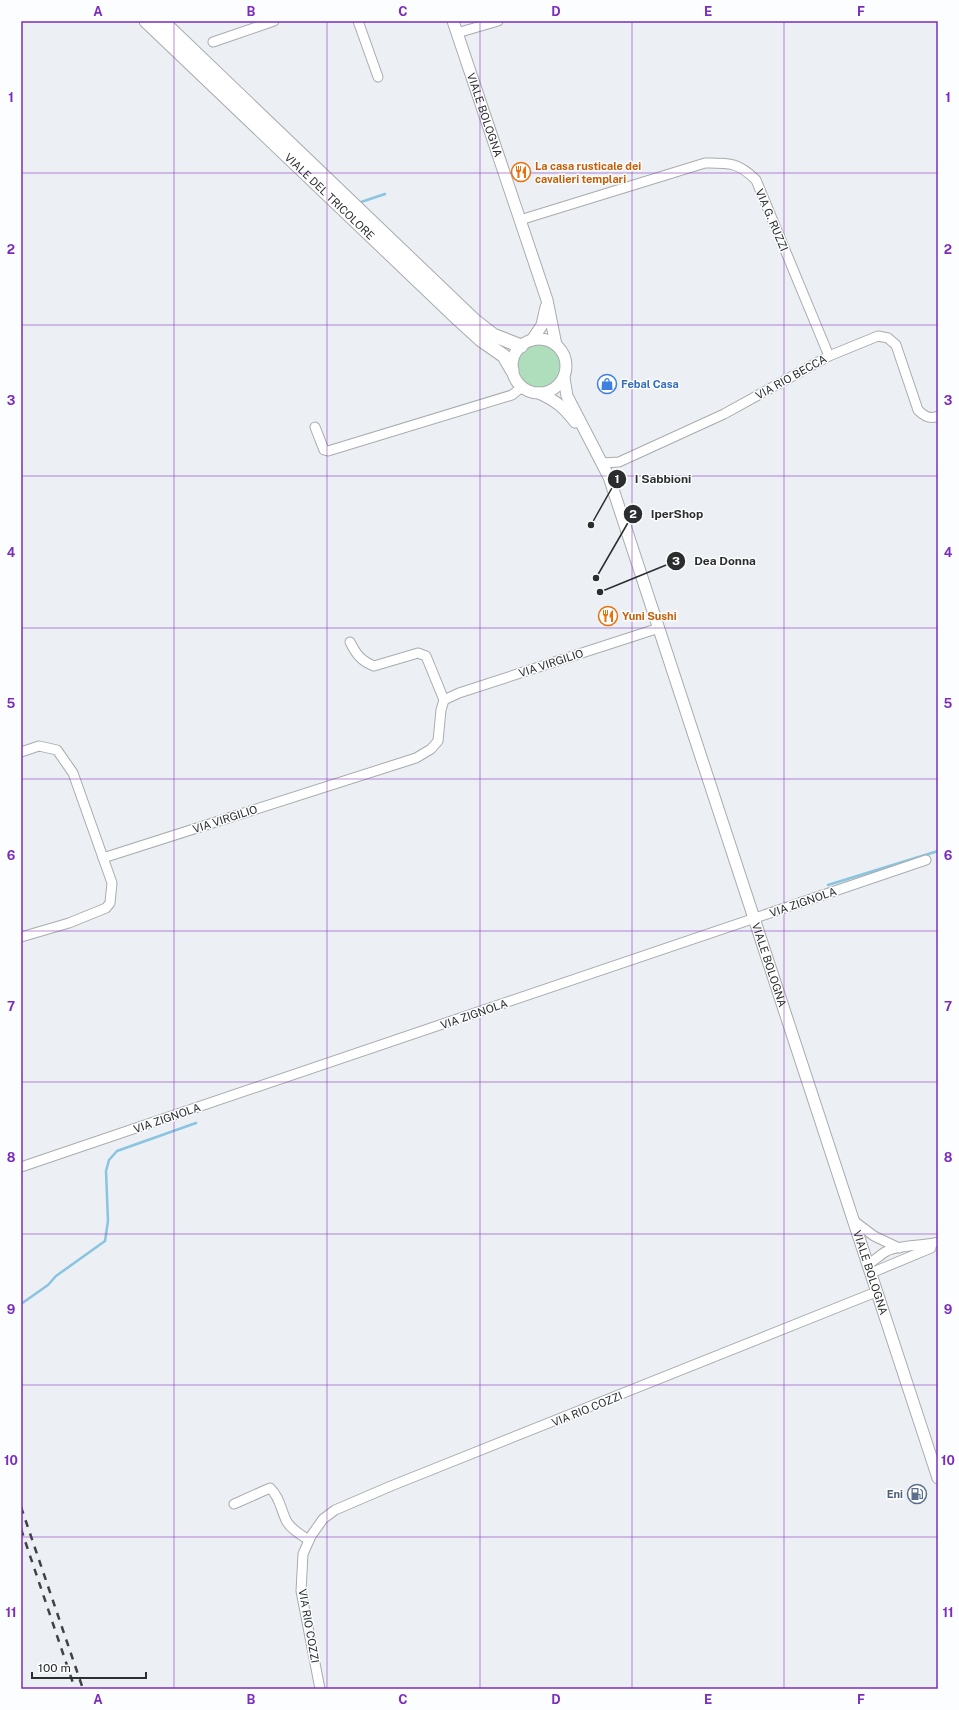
<svg xmlns="http://www.w3.org/2000/svg" width="959" height="1710" font-family="'Public Sans',sans-serif">
  <style>
    .green { fill: #aedebb }
    .lines { fill: none; stroke-linecap: round; stroke-linejoin: round }
    .stream { stroke: #89c4e0; stroke-width: 2.5 }
    .minor-casing { stroke: #a8acaf; stroke-width: 11 }
    .major-casing { stroke: #a8acaf; stroke-width: 13 }
    .highway-casing { stroke: #a8acaf; stroke-width: 15 }
    .minor { stroke: #fff; stroke-width: 9 }
    .major { stroke: #fff; stroke-width: 11 }
    .highway { stroke: #fff; stroke-width: 13 }
    .rail { stroke: #404244; stroke-width: 2.5; stroke-dasharray: 7 7; stroke-linecap: butt }
    .grid { fill: none; stroke: #7b2cbf; stroke-width: 1; stroke-opacity: 0.55 }
    .labels { text-anchor: middle; dominant-baseline: central; stroke-width: 3; stroke-linejoin: round; paint-order: stroke }
    .street-label { font-size: 11px; fill: #2b2d2e; stroke: #fbfdff }
    .food-label { font-size: 11px; font-weight: bold; fill: #c56008; stroke: #fbfdff; text-anchor: start }
    .shop-label { font-size: 11px; font-weight: bold; fill: #366cbe; stroke: #fbfdff; text-anchor: start }
    .service-label { font-size: 11px; font-weight: bold; fill: #4e5e75; stroke: #fbfdff; text-anchor: end }
    .leader { fill: none; stroke: #2b2d2e; stroke-width: 1.5 }
    .callout-dot { fill: #2b2d2e; stroke: #fbfdff; stroke-width: 1.5 }
    .mark-label { font-size: 12px; text-anchor: middle; font-weight: bold; fill: #fff }
    .callout-label { font-size: 12px; text-anchor: middle; font-weight: bold; fill: #2b2d2e; stroke: #fbfdff; stroke-width: 3; stroke-linejoin: round; paint-order: stroke }
    .neatline { fill: none; stroke: #7b2cbf; stroke-width: 1.5 }
    .grid-label { font-size: 13px; text-anchor: middle; font-weight: bold; fill: #7b2cbf }
  </style>
  <rect width="100%" height="100%" fill="#eceff3"/>
  <circle class="green" cx="539" cy="366" r="22"/>
  <g class="lines">
    <g class="stream">
      <path d="M361 202 385 194"/>
      <path d="M828 885 938 851"/>
      <path d="M21 1304 48 1285 56 1276 105 1241 108 1221 106 1171 109 1160 117 1151 196 1123"/>
    </g>
    <defs>
      <g id="minor">
        <path d="M358 21 378 77"/>
        <path d="M457 33 498 21"/>
        <path d="M213 42 274 21"/>
        <path d="M520 220 705 163C729 163 738 162 756 180L829 356"/>
        <path d="M315 427 324 450 328 451 512 395 522 387"/>
        <path d="M602 463 619 462 724 414 829 356 878 336 888 338 896 345 918 410C924 416 930 420 938 416"/>
        <path d="M350 642C356 654 361 661 374 666L418 653 426 656 444 700"/>
        <path d="M21 752 39 746 57 750 73 773 112 883 110 903 106 908 69 923 21 937"/>
        <path d="M103 858 416 758 431 749 438 741 441 710 444 700 459 693 659 628"/>
        <path d="M21 1167 926 860"/>
        <path d="M854 1221 874 1236 899 1248"/>
        <path d="M869 1264C875 1260 881 1254 887 1251 898 1245 924 1246 938 1242"/>
        <path d="M871 1273 931 1248"/>
        <path d="M234 1504 270 1488C280 1497 281 1511 287 1522 292 1530 301 1535 309 1540"/>
        <path d="M320 1689 301 1591 303 1554 311 1536 323 1519 335 1510 391 1486 876 1292"/>
      </g>
      <g id="major">
        <path id="s1" d="M453 21 547 300 556 345"/>
        <circle cx="539" cy="366" r="27"/>
        <path d="M532 340 542 325 546 307"/>
        <path id="s2" d="M564 378 567 396 609 477 938 1478"/>
        <path d="M539 393C556 401 564 407 575 422"/>
      </g>
      <g id="highway">
        <path id="s3" d="M146 21 458 319 481 340 504 356 512 370"/>
        <path d="M162 21 475 321 493 335 521 346"/>
      </g>
    </defs>
    <use href="#minor" class="minor-casing"/>
    <use href="#major" class="major-casing"/>
    <use href="#highway" class="highway-casing"/>
    <use href="#minor" class="minor"/>
    <use href="#major" class="major"/>
    <use href="#highway" class="highway"/>
    <g class="rail">
      <path d="M21 1507 83 1689"/>
      <path d="M21 1529 75 1689"/>
    </g>
  </g>
  <path class="grid" d="M174 21V1689M327 21V1689M480 21V1689M632 21V1689M784 21V1689M21 173H938M21 325H938M21 476H938M21 628H938M21 779H938M21 931H938M21 1082H938M21 1234H938M21 1385H938M21 1537H938"/>
  <defs>
    <symbol id="restaurant-ring" viewBox="-11 -11 22 22"><circle r="9.5" fill="#fbfdff" stroke="#e8710a" stroke-width="1.5"/><path d="M-5-6h1v4h1v-4h1v4h1v-4h1v5L-1.5 .5V6h-2V.5L-5-1ZM5-6V6H3V1.5H1.5Q1.5-4 5-6Z" fill="#e8710a"/></symbol>
    <symbol id="shop-ring" viewBox="-11 -11 22 22"><circle r="9.5" fill="#fbfdff" stroke="#3f7fe0" stroke-width="1.5"/><path d="M-5-2.5h2.3a2.7 3.5 0 0 1 5.4 0H5L5.5 6h-11ZM-1.5-2.5h3a1.5 2.3 0 0 0-3 0Z" fill="#3f7fe0"/></symbol>
    <symbol id="fuel-ring" viewBox="-11 -11 22 22"><circle r="9.5" fill="#fbfdff" stroke="#5c6f8a" stroke-width="1.5"/><path d="M-5.5-6h7V0h2V4h1.3V-2.5L3-4.5l.8-.8L6-3V5H2.5V1h-1V6h-7ZM-4.2-4.7v3.2H.2V-4.7Z" fill="#5c6f8a"/></symbol>
  </defs>
  <g fill-rule="evenodd">
    <use href="#restaurant-ring" x="510" y="161" width="22" height="22"/>
    <use href="#shop-ring" x="596" y="373" width="22" height="22"/>
    <use href="#restaurant-ring" x="597" y="605" width="22" height="22"/>
    <use href="#fuel-ring" x="906" y="1483" width="22" height="22"/>
  </g>
  <g class="labels">
    <g class="street-label">
      <text stroke="none"><textPath href="#s1" startOffset="99">VIALE BOLOGNA</textPath></text>
      <text stroke="none"><textPath href="#s3" startOffset="254">VIALE DEL TRICOLORE</textPath></text>
      <text transform="translate(772 220) rotate(67)">VIA G. RUZZI</text>
      <text transform="translate(791 377) rotate(-29)">VIA RIO BECCA</text>
      <text transform="translate(551 663) rotate(-18)">VIA VIRGILIO</text>
      <text transform="translate(225 819) rotate(-18)">VIA VIRGILIO</text>
      <text transform="translate(803 902) rotate(-19)">VIA ZIGNOLA</text>
      <text stroke="none"><textPath href="#s2" startOffset="623">VIALE BOLOGNA</textPath></text>
      <text transform="translate(474 1014) rotate(-19)">VIA ZIGNOLA</text>
      <text transform="translate(167 1118) rotate(-19)">VIA ZIGNOLA</text>
      <text stroke="none"><textPath href="#s2" startOffset="947">VIALE BOLOGNA</textPath></text>
      <text transform="translate(587 1409) rotate(-22)">VIA RIO COZZI</text>
      <text transform="translate(309 1626) rotate(80)">VIA RIO COZZI</text>
    </g>
    <g class="food-label">
      <text x="535" y="166">La casa rusticale dei<tspan x="535" dy="13">cavalieri templari</tspan></text>
      <text x="622" y="616">Yuni Sushi</text>
    </g>
    <g class="shop-label">
      <text x="621" y="384">Febal Casa</text>
    </g>
    <g class="service-label">
      <text x="903" y="1494">Eni</text>
    </g>
  </g>
  <path class="leader" d="M591 525L617 479M596 578L633 514M600 592L676 561"/>
  <g class="callout-dot">
    <circle cx="591" cy="525" r="4"/>
    <circle cx="596" cy="578" r="4"/>
    <circle cx="600" cy="592" r="4"/>
    <circle cx="617" cy="479" r="10"/>
    <circle cx="633" cy="514" r="10"/>
    <circle cx="676" cy="561" r="10"/>
  </g>
  <g class="mark-label">
    <text x="617" y="483">1</text>
    <text x="633" y="518">2</text>
    <text x="676" y="565">3</text>
  </g>
  <g class="callout-label">
    <text x="663" y="483">I Sabbioni</text>
    <text x="677" y="518">IperShop</text>
    <text x="725" y="565">Dea Donna</text>
  </g>
  <rect width="959" height="1710" fill="none" stroke="#fbfdff" stroke-width="44"/>
  <path d="M32 1672v6h114v-6" fill="none" stroke="#2b2d2e" stroke-width="2"/>
  <text x="38" y="1672" font-size="12" fill="#2b2d2e" stroke="#fbfdff" stroke-width="3" paint-order="stroke">100 m</text>
  <rect x="22" y="22" width="915" height="1666" class="neatline"/>
  <g class="grid-label">
    <text x="98" y="16">A</text>
    <text x="251" y="16">B</text>
    <text x="403" y="16">C</text>
    <text x="556" y="16">D</text>
    <text x="708" y="16">E</text>
    <text x="861" y="16">F</text>
    <text x="11" y="102">1</text>
    <text x="948" y="102">1</text>
    <text x="11" y="254">2</text>
    <text x="948" y="254">2</text>
    <text x="11" y="405">3</text>
    <text x="948" y="405">3</text>
    <text x="11" y="557">4</text>
    <text x="948" y="557">4</text>
    <text x="11" y="708">5</text>
    <text x="948" y="708">5</text>
    <text x="11" y="860">6</text>
    <text x="948" y="860">6</text>
    <text x="11" y="1011">7</text>
    <text x="948" y="1011">7</text>
    <text x="11" y="1162">8</text>
    <text x="948" y="1162">8</text>
    <text x="11" y="1314">9</text>
    <text x="948" y="1314">9</text>
    <text x="11" y="1465">10</text>
    <text x="948" y="1465">10</text>
    <text x="11" y="1617">11</text>
    <text x="948" y="1617">11</text>
    <text x="98" y="1704">A</text>
    <text x="251" y="1704">B</text>
    <text x="403" y="1704">C</text>
    <text x="556" y="1704">D</text>
    <text x="708" y="1704">E</text>
    <text x="861" y="1704">F</text>
  </g>
</svg>
